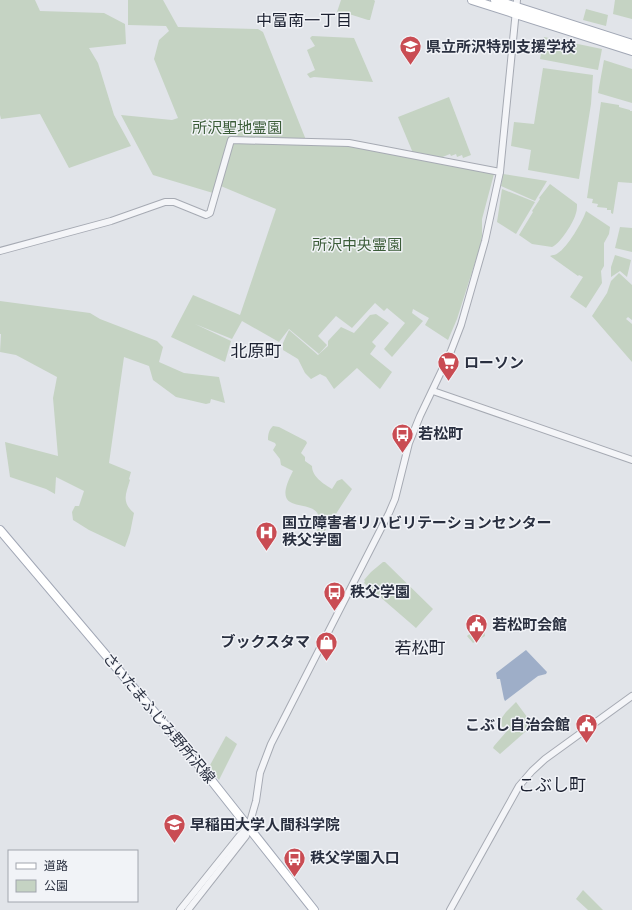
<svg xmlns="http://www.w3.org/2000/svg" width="632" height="910" font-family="Figtree,'Noto Sans JP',sans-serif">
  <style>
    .green { fill: #c5d3c3 }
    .water { fill: #9eaec8 }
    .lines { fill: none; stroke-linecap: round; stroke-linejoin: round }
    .minor-casing { stroke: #a6aab3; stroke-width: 8 }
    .major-casing { stroke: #a1a7b5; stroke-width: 10 }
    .minor { stroke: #f4f5f8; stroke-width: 6 }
    .major { stroke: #fff; stroke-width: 8 }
    .labels { text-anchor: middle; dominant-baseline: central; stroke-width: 3; stroke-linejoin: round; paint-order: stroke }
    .poi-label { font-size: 15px; font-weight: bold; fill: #2a3040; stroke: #f1f3f7; text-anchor: start }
    .park-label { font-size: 15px; fill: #3b5c38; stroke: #f1f3f7 }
    .street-label { font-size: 15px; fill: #2a3040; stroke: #f1f3f7 }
    .neighbourhood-label { font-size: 16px; fill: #1c2131; stroke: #f1f3f7 }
    .quarter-label { font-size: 17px; fill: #1c2131; stroke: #f1f3f7 }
  </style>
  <rect width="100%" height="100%" fill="#e1e4e9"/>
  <g class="green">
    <path d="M0 0H35L40 11 104 13 125 24 126 44 89 48 98 63 114 115 131 146 69 168 40 114 1 119 0 115Z"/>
    <path d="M128 0H163L178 27 258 29 263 32 306 140 344 143 494 174 482 219V236L480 247 457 319 448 340 425 325 429 318 413 309 412 313 423 321 392 357 384 349 405 323 387 308 384 311 375 303 352 328 336 316 318 336 327 345 319 354 289 329 279 342 242 321 232 339 195 324 231 341 225 362 171 337 193 295 240 315 276 209 216 184 213 193 153 175 121 115 172 120 178 118 154 59 159 40 169 31 166 26 128 25Z"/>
    <path d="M341 0H374L375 1 370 20H368L349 14H338L337 12Z"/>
    <path d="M615 0H632V19L613 14Z"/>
    <path d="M586 9 608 15 606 26 583 20Z"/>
    <path d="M312 36 354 38 373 82 314 77 310 78 307 74 315 70 307 50 315 46 310 38Z"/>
    <path d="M544 37 602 49 598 70 540 59Z"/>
    <path d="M604 60 632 69V103L598 93Z"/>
    <path d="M543 68 593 75 591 104 579 179 528 170 531 150 511 146 514 122 534 124Z"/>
    <path d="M449 97 471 155 463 158 462 155 457 157 456 154 451 156 450 154 440 158 413 153 398 117Z"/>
    <path d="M601 102 619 105V107L630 110V111H632V183L618 182 613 214 611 213V210H607V208L597 207 598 204 592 203 593 199 587 198Z"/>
    <path d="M503 174 547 181 535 201 501 186Z"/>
    <path d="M550 184 577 204C577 207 577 210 576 213 574 222 560 244 552 247L532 244 519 235 533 212 532 211 540 199 539 198Z"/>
    <path d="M502 189 535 202 516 234 497 222Z"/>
    <path d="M586 211 610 227 609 234 604 243V266L601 271 602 283 586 308 570 297 583 277 579 275 578 276 550 256C552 255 556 255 558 253 567 248 583 221 586 211Z"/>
    <path d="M620 227 632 228V252L615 248Z"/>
    <path d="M615 255 631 260 627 277 620 271 611 277V267Z"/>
    <path d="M619 273 632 285V320L628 317 626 319 632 324V362L592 316 607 293 611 281Z"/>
    <path d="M0 301 90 313 100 319 157 341 163 347 159 362 184 373 219 377 225 403 211 399 210 403 206 404 176 397 153 380 149 366 124 357 109 463 131 472 129 479 130 480C126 494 121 502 134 513L130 533 125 547 89 530 73 520 72 512 75 506H79L84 491 56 477 55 494 46 489 10 477 5 442 58 456 53 398 57 377 16 355 0 352 1 334H0Z"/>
    <path d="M376 314 389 323 372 342 376 346 370 354 392 372 380 389 357 368 334 389 326 377 320 374 311 379 305 373 298 359 283 350V343L289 330 318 355 328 346V341L341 327 354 333 370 315Z"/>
    <path d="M273 426 279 427 306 441 307 443 301 453 305 457V461L312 466C312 477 324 484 332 489L337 481 342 479 352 489 323 534 322 539 320 540 317 537C316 531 320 524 319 518 316 495 267 520 293 471L281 465 280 459 273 450 276 445 275 443 268 440C268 434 269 430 273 426Z"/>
    <path d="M383 562H385L433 609 416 628 364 583 365 581 364 580 371 572Z"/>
    <path d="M481 625 484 629 485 636 473 643 467 636Z"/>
    <path d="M516 702 533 725 500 754 493 748 494 746 507 731 498 723 506 712Z"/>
    <path d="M226 736 237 744 219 780 209 767Z"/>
    <path d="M583 890 603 910H588L576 899Z"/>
  </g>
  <path class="water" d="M526 650 547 672 546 674 538 676 505 701 504 699 500 679H497L496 673Z"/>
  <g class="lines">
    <defs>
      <g id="minor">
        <path d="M0 251 111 221 165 202H174L206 215 210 213 231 140 349 143 500 172"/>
        <path d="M433 391 632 460"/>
        <path d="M180 910 241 834 248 827"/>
        <path d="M188 910 246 836 256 801 260 773 271 744 389 513 395 499 409 443 420 416 451 351 461 325 485 241 500 172 517 0"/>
        <path d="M450 910 519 786 532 771 545 759 632 696"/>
      </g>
      <g id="major">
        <path d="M472 0 632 51"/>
        <path d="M495 0 632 44"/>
        <path d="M0 530 204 771 314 910"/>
      </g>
    </defs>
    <use href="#minor" class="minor-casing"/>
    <use href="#major" class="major-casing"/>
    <use href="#minor" class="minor"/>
    <use href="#major" class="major"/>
  </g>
  <defs>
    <symbol id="school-pin" viewBox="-11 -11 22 30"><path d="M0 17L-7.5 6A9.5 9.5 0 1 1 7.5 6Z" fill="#c94c53" stroke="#f1f3f7"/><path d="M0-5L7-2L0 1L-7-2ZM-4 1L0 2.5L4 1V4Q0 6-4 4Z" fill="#fff"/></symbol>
    <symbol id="supermarket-pin" viewBox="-11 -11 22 30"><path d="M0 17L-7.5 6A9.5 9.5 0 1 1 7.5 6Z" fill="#c94c53" stroke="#f1f3f7"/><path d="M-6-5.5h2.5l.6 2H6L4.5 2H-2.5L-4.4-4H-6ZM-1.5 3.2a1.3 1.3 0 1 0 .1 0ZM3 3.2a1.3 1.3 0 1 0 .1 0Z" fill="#fff"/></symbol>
    <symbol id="bus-pin" viewBox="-11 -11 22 30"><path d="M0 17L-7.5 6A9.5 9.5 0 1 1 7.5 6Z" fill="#c94c53" stroke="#f1f3f7"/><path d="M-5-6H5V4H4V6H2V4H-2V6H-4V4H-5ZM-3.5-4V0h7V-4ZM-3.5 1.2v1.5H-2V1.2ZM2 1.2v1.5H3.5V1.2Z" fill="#fff"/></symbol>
    <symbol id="hospital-pin" viewBox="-11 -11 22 30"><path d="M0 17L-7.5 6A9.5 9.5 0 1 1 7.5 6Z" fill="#c94c53" stroke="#f1f3f7"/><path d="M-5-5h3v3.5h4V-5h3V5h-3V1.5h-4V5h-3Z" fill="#fff"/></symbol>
    <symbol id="civic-pin" viewBox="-11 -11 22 30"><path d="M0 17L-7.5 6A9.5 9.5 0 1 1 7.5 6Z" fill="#c94c53" stroke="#f1f3f7"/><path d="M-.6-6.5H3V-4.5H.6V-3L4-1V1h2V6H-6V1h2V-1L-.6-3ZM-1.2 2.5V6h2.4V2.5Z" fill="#fff"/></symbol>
    <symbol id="shop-pin" viewBox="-11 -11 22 30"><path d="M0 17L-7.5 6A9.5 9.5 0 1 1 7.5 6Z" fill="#c94c53" stroke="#f1f3f7"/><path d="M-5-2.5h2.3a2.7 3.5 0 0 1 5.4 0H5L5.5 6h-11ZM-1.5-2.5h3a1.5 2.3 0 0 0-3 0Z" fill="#fff"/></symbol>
    <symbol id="university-pin" viewBox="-11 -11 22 30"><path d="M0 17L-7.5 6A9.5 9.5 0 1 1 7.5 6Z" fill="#c94c53" stroke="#f1f3f7"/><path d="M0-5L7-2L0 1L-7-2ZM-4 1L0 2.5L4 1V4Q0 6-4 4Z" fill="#fff"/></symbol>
  </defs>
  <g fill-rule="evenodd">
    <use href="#school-pin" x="398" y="34" width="25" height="34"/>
    <use href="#supermarket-pin" x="436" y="350" width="25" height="34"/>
    <use href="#bus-pin" x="390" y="422" width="25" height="34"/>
    <use href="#hospital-pin" x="254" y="520" width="25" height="34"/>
    <use href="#bus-pin" x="322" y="580" width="25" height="34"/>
    <use href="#civic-pin" x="464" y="612" width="25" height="34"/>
    <use href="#shop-pin" x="314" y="630" width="25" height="34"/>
    <use href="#civic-pin" x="574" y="712" width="25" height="34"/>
    <use href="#university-pin" x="162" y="812" width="25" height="34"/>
    <use href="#bus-pin" x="282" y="846" width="25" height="34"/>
  </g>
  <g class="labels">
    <g class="poi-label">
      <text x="426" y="47">県立所沢特別支援学校</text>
      <text x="464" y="363">ローソン</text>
      <text x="418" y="434">若松町</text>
      <text x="282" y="523">国立障害者リハビリテーションセンター<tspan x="282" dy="17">秩父学園</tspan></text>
      <text x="350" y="592">秩父学園</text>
      <text x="492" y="625">若松町会館</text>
      <text x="310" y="642" text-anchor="end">ブックスタマ</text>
      <text x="570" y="725" text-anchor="end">こぶし自治会館</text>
      <text x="190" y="825">早稲田大学人間科学院</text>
      <text x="310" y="858">秩父学園入口</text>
    </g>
    <g class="park-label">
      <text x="237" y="128">所沢聖地霊園</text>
      <text x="357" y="245">所沢中央霊園</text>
    </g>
    <g class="street-label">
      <text transform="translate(159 718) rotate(50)">さいたまふじみ野所沢線</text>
    </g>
    <g class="neighbourhood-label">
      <text x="304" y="20">中富南一丁目</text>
    </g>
    <g class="quarter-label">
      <text x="256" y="351">北原町</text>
      <text x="420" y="648">若松町</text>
      <text x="552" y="785">こぶし町</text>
    </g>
  </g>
  <rect x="8" y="850" width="130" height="52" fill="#f1f3f7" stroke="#a1a5ae"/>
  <rect x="16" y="863" width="20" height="6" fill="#ffffff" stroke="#a1a5ae"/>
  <text x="44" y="870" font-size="12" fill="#2a3040">道路</text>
  <rect x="16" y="880" width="20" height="12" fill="#c5d3c3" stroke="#a1a5ae"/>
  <text x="44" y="890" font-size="12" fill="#2a3040">公園</text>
</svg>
